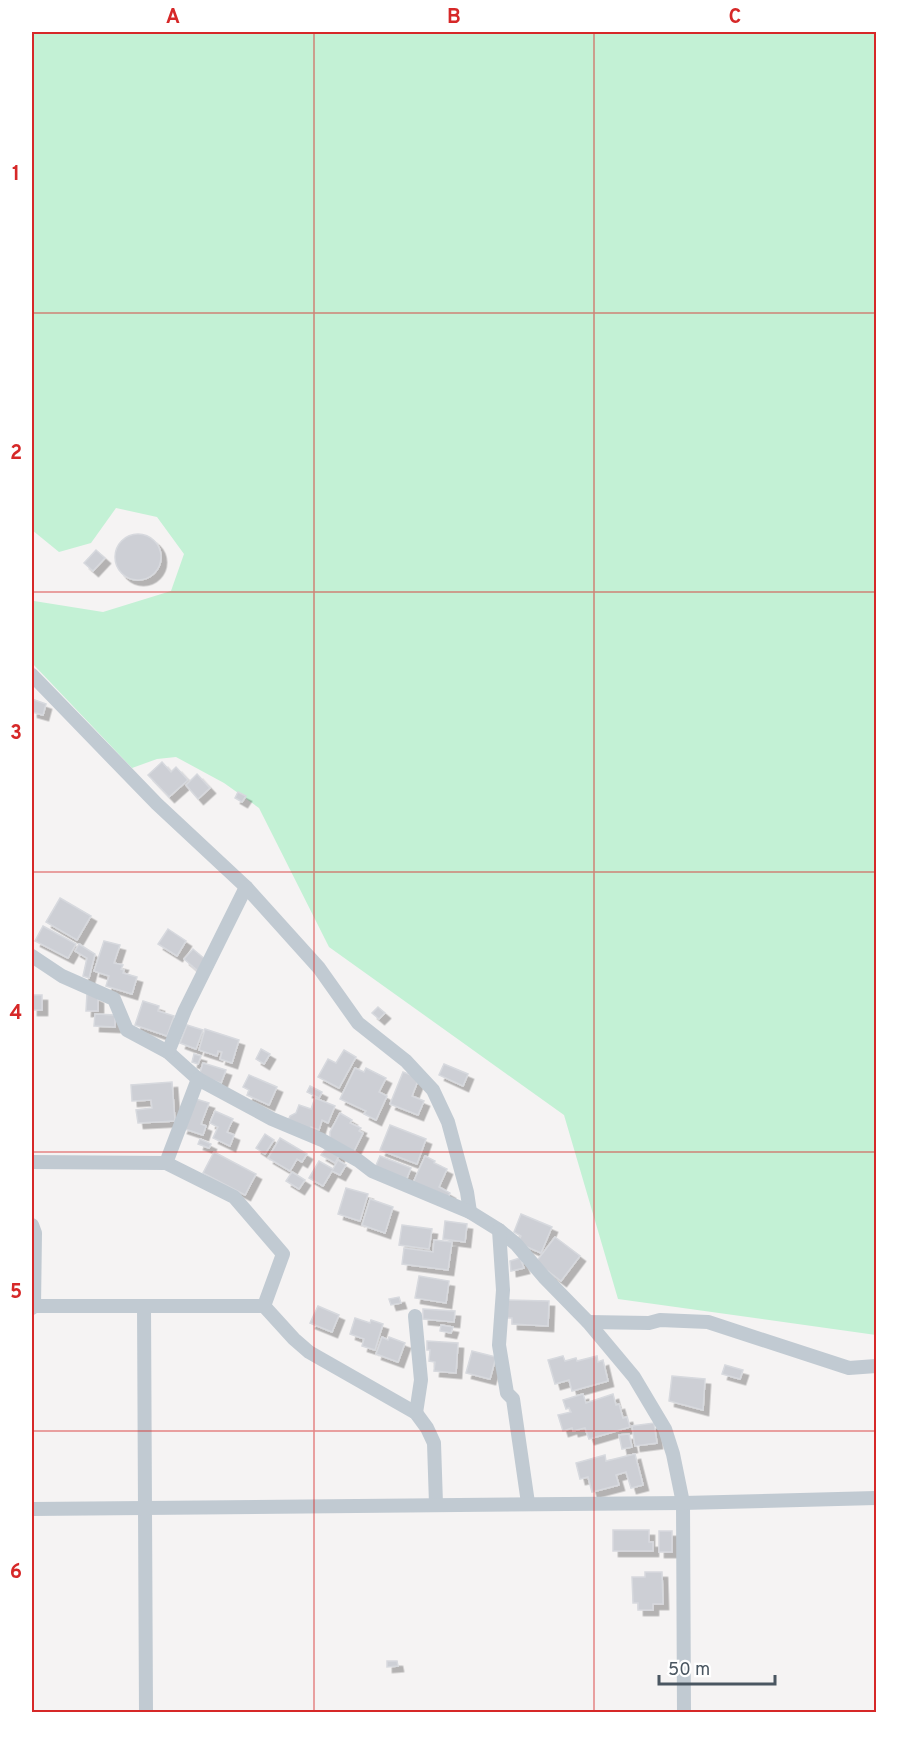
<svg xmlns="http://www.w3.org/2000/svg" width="908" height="1744" font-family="Overpass,sans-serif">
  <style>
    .green { fill: #c3f1d5 }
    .building { fill: #cdcfd5; stroke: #d7d9de; stroke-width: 1.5; filter: url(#shadow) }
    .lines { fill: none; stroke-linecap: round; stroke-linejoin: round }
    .street { stroke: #c1cad2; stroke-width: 14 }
    .grid { fill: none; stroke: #d62828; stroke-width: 1.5; stroke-opacity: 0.55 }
    .neatline { fill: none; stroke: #d62828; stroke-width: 2 }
    .grid-label { font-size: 20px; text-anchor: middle; font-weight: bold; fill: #d62828 }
  </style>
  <defs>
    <filter id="shadow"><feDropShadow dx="5.5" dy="5.5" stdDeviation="0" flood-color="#0004"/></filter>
  </defs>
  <rect width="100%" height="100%" fill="#f5f3f3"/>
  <path class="green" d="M32 32H876V1335L618 1299 564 1115 329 947 259 808 224 783 176 757 157 759 132 768 32 663V603L34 601 103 612 171 591 184 554 157 517 116 508 91 543 59 552 32 530Z"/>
  <g class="building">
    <circle cx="138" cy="557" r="23"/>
    <path d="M96 550 105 558 93 571 84 563Z"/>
    <path d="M32 699 46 704 43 715 32 712Z"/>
    <path d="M162 762 171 772 176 767 188 780 169 797 148 775Z"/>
    <path d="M197 774 210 788 198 799 186 785Z"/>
    <path d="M238 792 246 796 242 802 235 798Z"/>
    <path d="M60 898 91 916 77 940 46 922Z"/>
    <path d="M43 926 76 944 68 958 35 941Z"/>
    <path d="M168 929 186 941 177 956 158 944Z"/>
    <path d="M104 941 120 945 114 963 123 965 121 969 124 970 123 973 137 977 132 994 106 986 109 976 94 971Z"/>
    <path d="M79 944 95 954 89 978 83 976 87 958 75 951Z"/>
    <path d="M193 949 207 961 198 971 184 959Z"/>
    <path d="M87 993 98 998V1011H86Z"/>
    <rect x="32" y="995" width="10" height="15"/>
    <path d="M143 1001 159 1006 158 1011 174 1016 167 1036 135 1025Z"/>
    <path d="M378 1007 385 1013 379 1019 372 1013Z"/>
    <path d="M95 1014 115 1015V1027L94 1026Z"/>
    <path d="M187 1025 203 1030 196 1049 180 1043Z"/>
    <path d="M205 1029 239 1040 232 1063 220 1059 222 1052 218 1051 217 1056 199 1050Z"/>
    <path d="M261 1049 270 1054 264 1064 256 1059Z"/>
    <path d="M344 1050 356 1057 339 1088 318 1077 328 1059 336 1063Z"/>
    <path d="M194 1054 201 1056 198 1064 192 1062Z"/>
    <path d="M203 1063 226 1070 221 1083 199 1076Z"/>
    <path d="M444 1064 468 1074 463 1086 439 1075Z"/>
    <path d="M355 1068 364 1072 366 1068 386 1078 379 1092 387 1096 376 1120 364 1114 366 1111 340 1099Z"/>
    <path d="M403 1072 419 1078 412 1096 424 1101 418 1115 390 1104Z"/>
    <path d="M249 1075 277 1087 269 1105 247 1095 249 1090 243 1087Z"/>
    <path d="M172 1082 175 1121 138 1123 136 1110 152 1108 151 1100 132 1101 131 1085Z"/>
    <path d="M310 1086 322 1092 319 1098 307 1092Z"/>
    <path d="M315 1098 335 1106 328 1123 322 1120 319 1130 311 1127 309 1132 288 1121 290 1116 296 1113 299 1105 311 1109Z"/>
    <path d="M196 1099 209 1103 201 1124 206 1126 203 1135 182 1128Z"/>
    <path d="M215 1111 233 1119 227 1132 234 1135 230 1146 213 1138 218 1127 210 1123Z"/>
    <path d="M340 1113 352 1120 350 1123 361 1128 359 1131 363 1133 353 1153 330 1141V1132Z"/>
    <path d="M390 1125 426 1139 417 1164 380 1150Z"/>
    <path d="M265 1134 274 1140 265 1154 256 1148Z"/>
    <path d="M280 1138 307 1154 302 1162 297 1159 290 1171 268 1158Z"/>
    <path d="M200 1139 211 1144 209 1148 198 1144Z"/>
    <path d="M327 1147 340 1154 335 1163 321 1155Z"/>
    <path d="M214 1152 256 1174 245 1195 203 1173Z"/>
    <path d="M380 1156 411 1168 405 1183 374 1170Z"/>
    <path d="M425 1156 435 1161 434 1163 447 1169 439 1187 450 1193 448 1198 413 1183Z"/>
    <path d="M338 1160 346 1165 340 1175 332 1171 323 1186 309 1178 319 1161 333 1169Z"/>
    <path d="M292 1172 305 1180 299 1189 286 1181Z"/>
    <path d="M346 1188 368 1194 360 1221 338 1214Z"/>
    <path d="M370 1199 393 1207 385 1233 362 1225Z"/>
    <path d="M521 1214 552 1227 541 1253 518 1243 521 1236 514 1232Z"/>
    <path d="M445 1221 467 1224 465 1242 443 1239Z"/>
    <path d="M402 1225 432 1229 429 1249 399 1245Z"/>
    <path d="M555 1237 580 1256 561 1281 536 1262Z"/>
    <path d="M434 1240 452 1242 448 1270 402 1264 404 1248 433 1252Z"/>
    <path d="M520 1258 524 1268 511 1271 510 1261Z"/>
    <path d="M419 1276 449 1281 446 1303 415 1298Z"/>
    <path d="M399 1297 401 1303 391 1305 389 1299Z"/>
    <path d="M508 1300 549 1301 548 1326 512 1324V1318H507Z"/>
    <path d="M318 1306 339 1315 332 1332 310 1323Z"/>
    <path d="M423 1309 455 1311 454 1322 423 1319Z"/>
    <path d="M355 1318 370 1323 371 1320 383 1324 375 1350 362 1346 364 1339 350 1334Z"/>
    <path d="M441 1325 453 1327 451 1333 440 1331Z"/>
    <path d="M382 1337 388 1340 389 1337 405 1343 398 1362 376 1354Z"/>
    <path d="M427 1341 458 1343 456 1373 434 1371 435 1362 429 1361 430 1350H427Z"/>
    <path d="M472 1351 496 1357 490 1379 466 1373Z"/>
    <path d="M563 1356 565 1361 576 1358 577 1361 597 1356 598 1362 603 1360 608 1381 572 1391 569 1380 555 1384 548 1360Z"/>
    <path d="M725 1365 743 1370 740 1379 722 1374Z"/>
    <path d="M672 1376 705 1379 703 1410 669 1401Z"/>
    <path d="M583 1394 586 1403 613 1394 616 1405 619 1404 623 1418 627 1417 630 1427 589 1439 585 1428 573 1431 572 1428 563 1431 558 1415 571 1412 569 1408 566 1409 563 1400Z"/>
    <path d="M654 1423 657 1443 635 1446 632 1426Z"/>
    <path d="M629 1434 632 1447 622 1449 619 1435Z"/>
    <path d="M635 1454 643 1485 631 1488 626 1472 616 1475 619 1485 592 1492 588 1477 580 1479 576 1463 605 1455 606 1461Z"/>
    <path d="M613 1530H649V1542H653V1551H613Z"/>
    <rect x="659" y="1531" width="13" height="21"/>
    <path d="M645 1572H662L663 1604H653V1610H638V1603H633L632 1577H645Z"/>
    <path d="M387 1661H397L398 1666 387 1667Z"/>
  </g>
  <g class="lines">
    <g class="street">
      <path d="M32 675 157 804 246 887 319 968 358 1023 406 1061 433 1090 448 1122 467 1192 470 1212"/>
      <path d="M32 956 62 976 114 999 127 1030 168 1052 198 1079 272 1119 322 1140 359 1161 372 1171 470 1212 499 1230 516 1244 544 1277 588 1322 634 1377 665 1429 673 1454 683 1503 684 1712"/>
      <path d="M168 1052 185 1010 246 887"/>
      <path d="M198 1079 166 1163 234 1197 283 1254 264 1306"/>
      <path d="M32 1162 166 1163"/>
      <path d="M32 1225 35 1233 34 1306"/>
      <path d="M499 1230 503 1290 499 1345 507 1393 513 1399 528 1503"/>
      <path d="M144 1306 146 1712"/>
      <path d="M32 1308 34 1306H264L294 1339 309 1352 416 1413 427 1428 434 1443 436 1504"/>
      <path d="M415 1316 421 1380 416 1413"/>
      <path d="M588 1322 649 1323 660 1320 708 1322 849 1368 876 1366"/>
      <path d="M32 1509 683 1503 876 1498"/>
    </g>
  </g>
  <path class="grid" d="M314 32V1712M594 32V1712M32 313H876M32 592H876M32 872H876M32 1152H876M32 1431H876"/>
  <rect width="908" height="1744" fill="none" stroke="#ffffff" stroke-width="66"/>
  <path d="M659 1675v9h116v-9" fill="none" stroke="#4a5661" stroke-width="3"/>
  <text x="668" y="1675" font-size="18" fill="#4a5661" stroke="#ffffff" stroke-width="4.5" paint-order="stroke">50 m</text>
  <rect x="33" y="33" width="842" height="1678" class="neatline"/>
  <g class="grid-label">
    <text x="173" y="23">A</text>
    <text x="454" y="23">B</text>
    <text x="735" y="23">C</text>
    <text x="16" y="180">1</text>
    <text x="16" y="459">2</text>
    <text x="16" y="739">3</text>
    <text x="16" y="1019">4</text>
    <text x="16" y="1298">5</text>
    <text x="16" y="1578">6</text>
  </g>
</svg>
